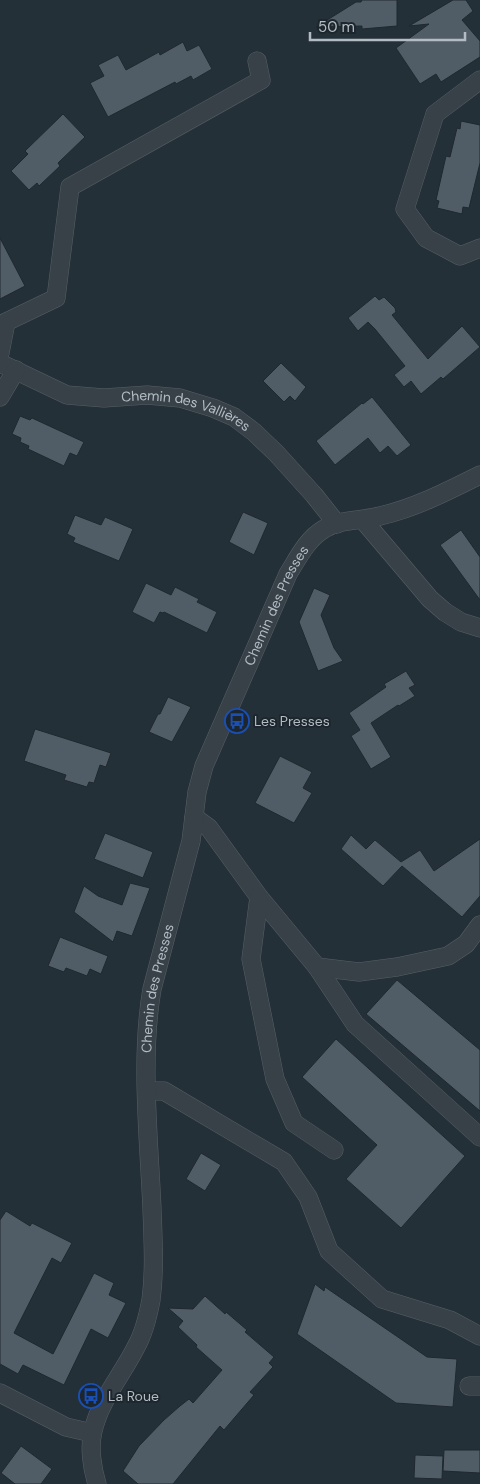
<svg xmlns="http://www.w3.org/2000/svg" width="480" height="1484" font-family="'DM Sans',sans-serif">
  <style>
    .building { fill: #505d66; stroke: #1f282f }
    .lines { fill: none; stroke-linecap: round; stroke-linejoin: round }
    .street-casing { stroke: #565f66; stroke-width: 19 }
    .street { stroke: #384148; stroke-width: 18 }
    .labels { text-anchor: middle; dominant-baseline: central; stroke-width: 4; stroke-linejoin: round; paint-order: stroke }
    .street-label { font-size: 14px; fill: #b3bcc4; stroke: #1d262d }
    .poi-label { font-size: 14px; fill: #b3bcc4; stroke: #1d262d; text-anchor: start }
  </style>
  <rect width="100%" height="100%" fill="#243037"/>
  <g class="building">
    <path d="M362 0H397V26L362 29V26L316 27 356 2H361Z"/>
    <path d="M453 0H466L473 11 462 20 480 41V57L441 82 436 74 420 84 396 48 429 24 409 26Z"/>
    <path d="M183 42 187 51 199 45 212 69 193 80 191 76 176 84 175 82 108 117 90 83 104 76 98 65 118 55 126 70 159 52 160 55Z"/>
    <path d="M63 114 85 137 58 163 60 166 39 186 37 183 29 190 11 171 28 154 25 151Z"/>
    <path d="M461 121 480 125V163L469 208 463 207 462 214 437 208 439 201 436 200 446 156 450 157 457 128 460 129Z"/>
    <path d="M0 238 25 286 0 299Z"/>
    <path d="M375 296 379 300 384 297 395 308 396 312 392 315 428 359 462 326 480 347 443 379 441 377 421 394 411 381 404 387 394 375 405 366 375 329 368 322 358 331 348 318Z"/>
    <path d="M281 363 306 387 295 401 290 396 284 402 263 381Z"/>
    <path d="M372 397 411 445 397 456 388 446 380 453 368 438 335 465 316 441 362 403 363 404Z"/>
    <path d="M20 416 30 420 32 418 84 442 77 456 70 453 64 466 28 449 29 446 20 442 21 438 12 434Z"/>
    <path d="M243 512 268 523 254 555 229 542Z"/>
    <path d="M75 515 101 525 105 517 133 529 119 561 73 542 75 538 67 534Z"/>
    <path d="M461 530 480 557V600L440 545Z"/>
    <path d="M146 583 171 595 175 587 199 599 197 602 217 612 207 633 164 612 163 613 160 612 154 623 132 612Z"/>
    <path d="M314 588 330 595 321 615 334 648 343 661 318 671 299 622Z"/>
    <path d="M406 671 415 685 409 688 415 696 399 706 398 705 371 723 391 757 371 769 351 736 360 730 349 713 386 687 384 684Z"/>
    <path d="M168 697 191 707 172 742 149 732 158 714H160Z"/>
    <path d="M35 729 111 753 106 767 100 765 94 783 89 782 87 787 64 780 66 775 24 761Z"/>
    <path d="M280 756 312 772 303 788 312 793 294 823 255 803Z"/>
    <path d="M105 833 153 852 143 878 94 859Z"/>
    <path d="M351 835 366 849 375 840 401 862 420 850 434 871 480 839V896L462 917 402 866 383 886 341 849Z"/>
    <path d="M130 883 150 888 132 936 117 931 113 942 74 912 84 886 98 896 122 905Z"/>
    <path d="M60 937 108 956 101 974 90 969 87 976 66 968 64 972 48 966Z"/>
    <path d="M397 980 480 1050V1111L366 1014Z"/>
    <path d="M336 1039 465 1156 401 1228 346 1179 377 1145 302 1077Z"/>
    <path d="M201 1153 221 1165 205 1191 186 1179Z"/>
    <path d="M6 1211 30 1226 32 1223 72 1243 61 1263 52 1258 14 1333 53 1354 94 1273 114 1283 109 1295 126 1303 108 1338 91 1329 64 1385 23 1365 18 1374 0 1364V1220Z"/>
    <path d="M315 1284 324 1291 325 1287 427 1357 457 1359 453 1407 396 1403 297 1334Z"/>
    <path d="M205 1296 225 1314 226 1312 247 1330 245 1332 274 1357 269 1363 273 1367 250 1392 254 1395 224 1430 220 1426 173 1484H138L123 1471 139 1446 164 1420 180 1406 189 1399 193 1403 222 1370 196 1347 197 1345 178 1327 183 1321 168 1308 193 1309Z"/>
    <path d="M21 1446 52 1469 41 1484H15L1 1473Z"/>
    <path d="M444 1450H480V1473L443 1471Z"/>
    <path d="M415 1455 443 1456 442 1479 414 1478Z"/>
  </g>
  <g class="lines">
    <defs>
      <g id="street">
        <path d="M480 80 435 114 405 209 426 238 460 256 480 248"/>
        <path d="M0 353 6 322 56 298 70 187 261 80 257 61"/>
        <path id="s1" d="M0 363 67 395 104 398 147 395 180 398 213 408 234 417 254 432 276 453 314 495 337 524"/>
        <path d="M0 397 16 370"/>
        <path d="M363 520 430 599 445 612 461 622 480 628"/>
        <path d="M194 817 209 828 259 897 317 967 355 1024 480 1137"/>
        <path d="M259 897 251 959 275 1079 294 1123 334 1150"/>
        <path d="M317 967 359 972 397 967 448 956 466 944 480 925"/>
        <path d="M147 1091H164L284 1162 308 1197 329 1251 382 1299 450 1320 480 1336"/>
        <path d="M469 1386H480"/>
        <path d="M0 1393 66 1427 92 1433"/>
        <path id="s2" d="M97 1484C92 1468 89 1447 93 1431 100 1400 122 1375 136 1347 144 1333 148 1316 151 1300 155 1270 153 1239 152 1209 149 1139 140 1058 152 989L191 841 197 792 204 766 288 574C298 558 307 539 324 529 340 519 362 521 380 516 415 508 448 491 480 475"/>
      </g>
    </defs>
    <use href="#street" class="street-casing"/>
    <use href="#street" class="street"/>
  </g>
  <defs>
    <symbol id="bus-ring" viewBox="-11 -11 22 22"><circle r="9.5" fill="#1d262d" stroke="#1a4fb4" stroke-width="1.5"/><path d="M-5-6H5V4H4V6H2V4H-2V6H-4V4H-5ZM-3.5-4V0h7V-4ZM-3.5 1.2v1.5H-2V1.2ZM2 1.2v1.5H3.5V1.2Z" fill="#1a4fb4"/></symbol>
  </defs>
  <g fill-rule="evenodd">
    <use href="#bus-ring" x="223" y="707" width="28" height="28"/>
    <use href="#bus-ring" x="77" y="1382" width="28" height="28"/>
  </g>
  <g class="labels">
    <g class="street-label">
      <text stroke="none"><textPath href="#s1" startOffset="196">Chemin des Vallières</textPath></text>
      <text stroke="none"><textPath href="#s2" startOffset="915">Chemin des Presses</textPath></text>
      <text stroke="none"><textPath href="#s2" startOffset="511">Chemin des Presses</textPath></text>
    </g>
    <g class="poi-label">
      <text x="254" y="721">Les Presses</text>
      <text x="108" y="1396">La Roue</text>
    </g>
  </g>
  <path d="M310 32v8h155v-8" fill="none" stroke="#b3bcc4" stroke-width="2.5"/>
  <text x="318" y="32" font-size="15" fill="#b3bcc4" stroke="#1d262d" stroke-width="4" paint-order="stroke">50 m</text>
</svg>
